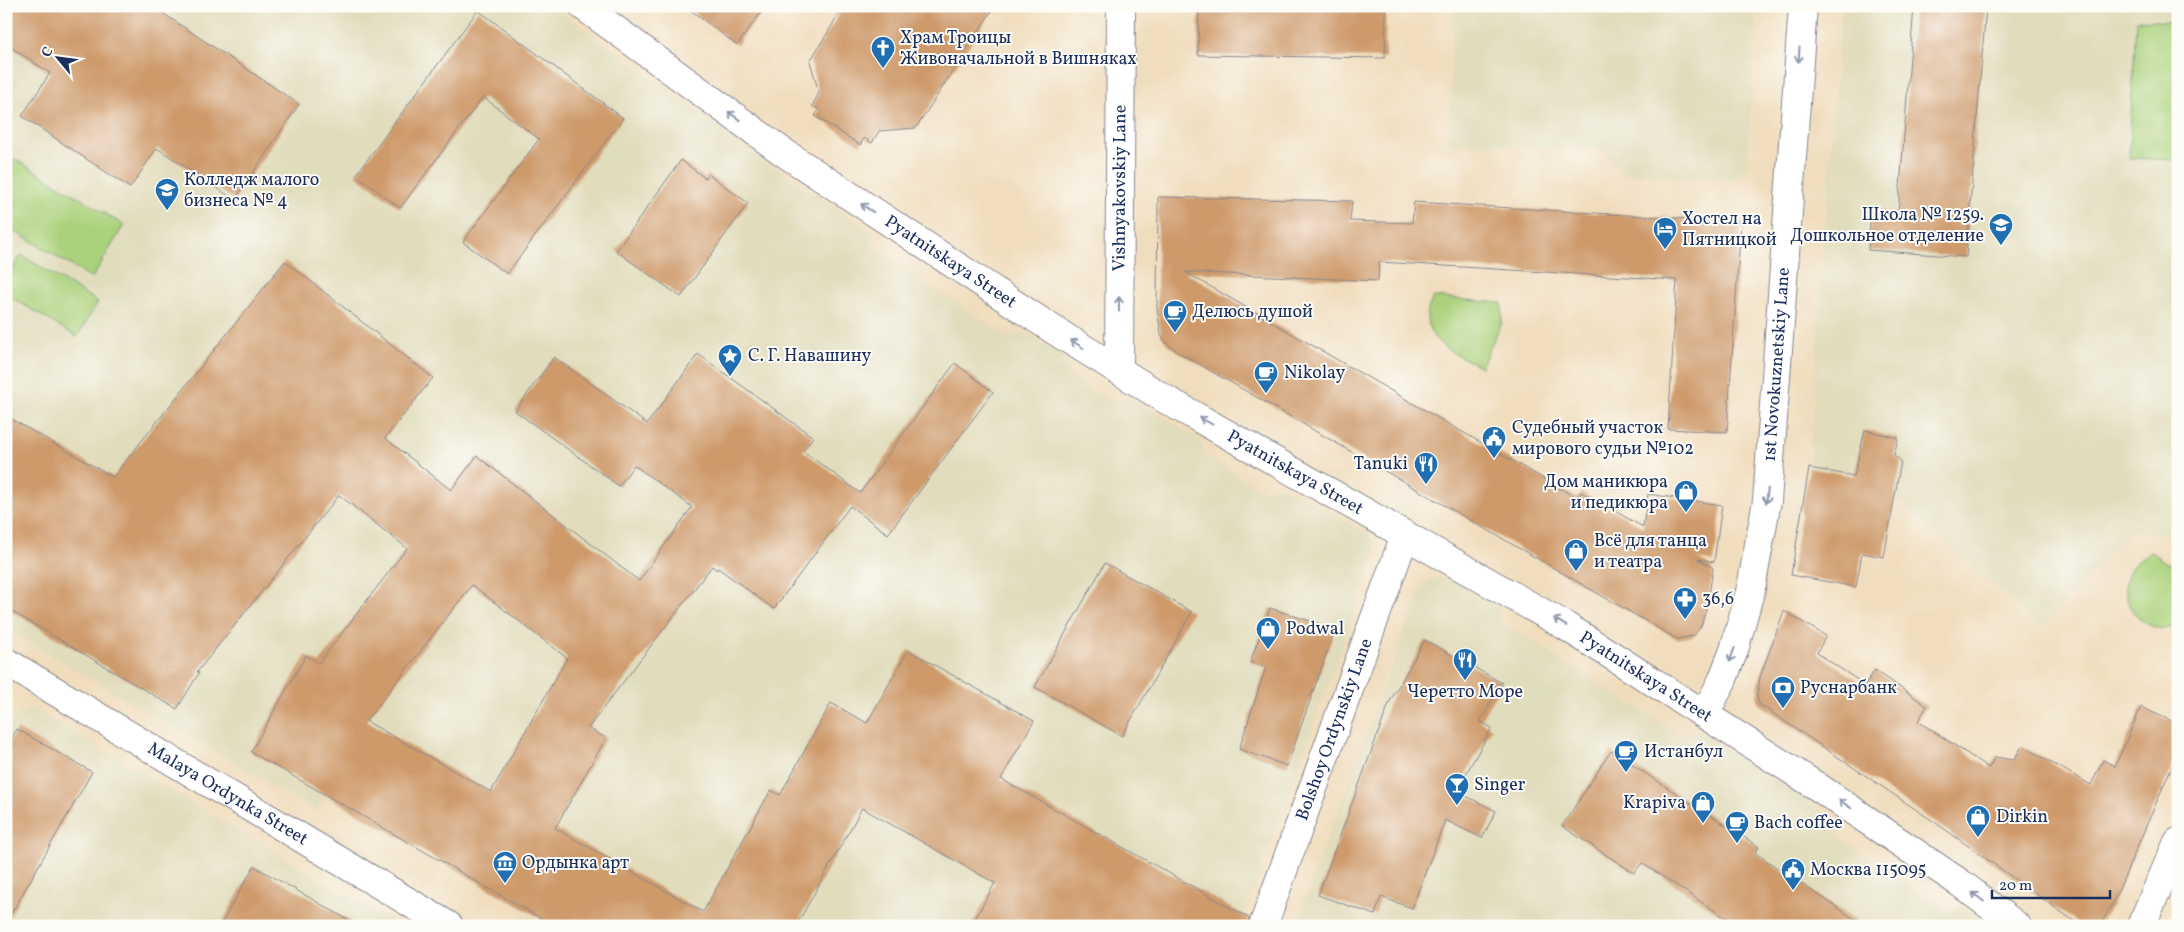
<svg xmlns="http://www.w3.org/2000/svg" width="2184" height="932" font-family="Vollkorn,serif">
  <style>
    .built { fill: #e1dcbb }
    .green { fill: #abd17b; stroke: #63806c }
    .building { fill: #ce9a6b; fill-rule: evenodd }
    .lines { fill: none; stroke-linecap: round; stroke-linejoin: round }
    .minor-casing { stroke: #86868e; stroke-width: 30 }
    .minor { stroke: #fff; stroke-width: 28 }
    .oneway { stroke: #8d97ae }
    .labels { text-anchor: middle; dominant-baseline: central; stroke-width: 4; stroke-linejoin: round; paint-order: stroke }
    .poi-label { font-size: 18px; fill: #1b2f5e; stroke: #fdfcf7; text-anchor: start }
    .street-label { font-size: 18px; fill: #1b2f5e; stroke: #fdfcf7 }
  </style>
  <rect width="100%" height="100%" fill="#fdfcf7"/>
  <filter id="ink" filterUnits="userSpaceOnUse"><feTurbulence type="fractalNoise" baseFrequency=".02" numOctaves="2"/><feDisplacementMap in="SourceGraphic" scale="10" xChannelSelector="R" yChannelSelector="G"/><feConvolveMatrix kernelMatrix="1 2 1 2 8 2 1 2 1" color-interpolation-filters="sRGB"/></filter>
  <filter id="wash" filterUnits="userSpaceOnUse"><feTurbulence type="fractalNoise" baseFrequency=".0096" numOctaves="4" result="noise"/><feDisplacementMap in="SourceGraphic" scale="20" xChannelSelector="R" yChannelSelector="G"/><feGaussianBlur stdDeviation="1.12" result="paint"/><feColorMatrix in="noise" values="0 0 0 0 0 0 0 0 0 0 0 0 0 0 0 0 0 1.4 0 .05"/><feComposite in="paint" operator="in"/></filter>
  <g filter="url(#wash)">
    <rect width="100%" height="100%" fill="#f0ddbd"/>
    <g class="built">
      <path d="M6 6H553L790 178 870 231 873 249 1008 337 1026 332 1066 358 1069 376 1111 402 1128 397 1200 439 1204 456 1264 491 1282 486 1368 533 1375 543 1374 558 1244 916 1232 926H554L371 823 377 813 343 794 337 802 325 796 316 811 6 629Z"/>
      <path d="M1453 6H1756L1747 169 1734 180 1625 174 1600 148 1449 144Z"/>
      <path d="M1841 6H2178V537L2130 530 2041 628 1875 479 1809 468Z"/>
      <path d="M1438 576 1453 580 1497 605 1502 623 1680 735 1699 731 1809 802 1835 820 1838 837 1945 910 1963 907 1989 926H1295L1417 597 1423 585Z"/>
      <path d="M30 709 35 710 400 926H6V728L17 714Z"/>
    </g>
    <g class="green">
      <path d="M2136 20 2178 22V160L2129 158Z"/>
      <path d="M15 159 124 225 92 278 6 226V174Z"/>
      <path d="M21 255 98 302 77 337 6 294V280Z"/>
      <path d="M1433 297 1502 303V322L1481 367C1459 355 1428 346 1427 316 1427 310 1431 302 1433 297Z"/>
      <path d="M2151 552 2178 570V627C2173 627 2167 629 2162 629 2130 624 2112 584 2138 560 2141 557 2147 554 2151 552Z"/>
    </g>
    <g id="blocks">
      <g class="building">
        <path d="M6 6H152L299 104 235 200 157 148 130 188 22 116 50 73 6 44Z"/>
        <path d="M685 6H766L737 45Z"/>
        <path d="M844 6H995L916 128 879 131 872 143 864 138 860 145 815 116 819 110 812 106 819 93 810 61Z"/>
        <path d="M1199 6H1386L1385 58 1198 55Z"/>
        <path d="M1914 6H1986L1966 257 1868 250 1871 211 1898 213Z"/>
        <path d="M478 10 623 118 507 274 463 242 539 139 483 97 400 208 356 175Z"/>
        <path d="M681 160 705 178 708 174 748 203 681 297 616 251Z"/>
        <path d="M1158 197 1352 201 1350 221 1412 223 1414 202 1741 222 1727 432 1668 429 1677 280 1379 262 1378 281 1185 272 1577 498 1581 492 1643 527 1648 494 1722 505 1714 562 1698 559 1713 568 1708 603 1701 626 1694 636 1677 639 1178 352 1167 344 1161 335 1157 308Z"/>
        <path d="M285 261 433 378 385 438 451 490 477 456 639 581 692 507 634 465 619 486 515 411 554 357 647 424 698 354 813 437 803 451 860 493 955 363 993 392 888 534 850 506 774 609 718 568 717 570 712 566 588 728 606 738 555 828 703 912 771 790 780 795 831 703 867 723 908 650 1034 721 1001 779 1249 918 1248 926H971L995 883 862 808 796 926H554L251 752 306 655 319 663 407 548 339 495 197 672 199 673 177 709 6 608V416L113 477ZM472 585 567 658 491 792 366 721Z"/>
        <path d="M1865 430 1898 438 1894 455 1901 461 1884 557 1862 553 1856 587 1791 575 1809 468 1854 476Z"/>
        <path d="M1105 563 1192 612 1122 736 1035 687Z"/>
        <path d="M1270 608 1335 629 1287 766 1239 749 1266 667 1250 662Z"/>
        <path d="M1784 611 1826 636 1817 653 1865 685 1875 670 1927 706 1918 721 1989 768 1995 757 2014 760 2022 746 2091 785 2103 760 2115 766 2141 707 2178 724V752L2114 901 2099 926H2081L1936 823 1759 704 1757 696 1760 677Z"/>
        <path d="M1425 640 1502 683 1480 721 1492 728 1456 791 1496 811 1482 838 1445 820 1412 908 1381 897 1375 915 1318 895 1390 701Z"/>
        <path d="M17 729 92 772 6 923V748Z"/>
        <path d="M1611 751 1759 847 1755 853 1865 926H1738L1642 863 1634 873 1562 826Z"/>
        <path d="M254 866 359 926H220Z"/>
      </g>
    </g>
  </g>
  <g filter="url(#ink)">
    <use href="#blocks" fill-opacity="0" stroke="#86868e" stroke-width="1"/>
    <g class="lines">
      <defs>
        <g id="minor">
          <path id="s1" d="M583 6 783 152 1060 334 1165 399 1564 625 1818 787 1960 883 2017 926"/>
          <path id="s2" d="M1119 370 1121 6"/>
          <path id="s3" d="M6 662 449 926"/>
          <path id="s4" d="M1705 714 1722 681 1734 650 1751 588 1767 501 1803 6"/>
          <path id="s5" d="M1263 926 1405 535"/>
          <path d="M2141 926 2178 842"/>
        </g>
      </defs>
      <use href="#minor" class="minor-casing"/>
      <use href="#minor" class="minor"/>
    </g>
    <defs><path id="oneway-shaft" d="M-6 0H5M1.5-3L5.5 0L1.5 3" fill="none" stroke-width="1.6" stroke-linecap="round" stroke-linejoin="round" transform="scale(1.25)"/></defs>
    <g class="oneway">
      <use href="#oneway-shaft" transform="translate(1799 55) rotate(94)"/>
      <use href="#oneway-shaft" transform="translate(734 116) rotate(-144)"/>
      <use href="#oneway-shaft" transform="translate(867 208) rotate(-147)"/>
      <use href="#oneway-shaft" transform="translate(1119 304) rotate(-90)"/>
      <use href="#oneway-shaft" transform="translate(1077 344) rotate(-148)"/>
      <use href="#oneway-shaft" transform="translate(1206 421) rotate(-151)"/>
      <use href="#oneway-shaft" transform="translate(1767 496) rotate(96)"/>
      <use href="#oneway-shaft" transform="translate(1560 622) rotate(-149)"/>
      <use href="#oneway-shaft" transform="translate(1732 655) rotate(110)"/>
      <use href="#oneway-shaft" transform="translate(1845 804) rotate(-146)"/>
      <use href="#oneway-shaft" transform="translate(1978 897) rotate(-143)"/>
    </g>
  </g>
  <defs>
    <symbol id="church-pin" viewBox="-11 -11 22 30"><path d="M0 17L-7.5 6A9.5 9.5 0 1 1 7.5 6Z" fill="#1f6fb2" stroke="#fdfcf7"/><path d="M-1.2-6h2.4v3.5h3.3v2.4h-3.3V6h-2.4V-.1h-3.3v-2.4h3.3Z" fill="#fff"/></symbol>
    <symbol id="university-pin" viewBox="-11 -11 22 30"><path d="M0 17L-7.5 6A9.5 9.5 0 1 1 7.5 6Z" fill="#1f6fb2" stroke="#fdfcf7"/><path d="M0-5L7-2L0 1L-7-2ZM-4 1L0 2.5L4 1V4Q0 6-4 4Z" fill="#fff"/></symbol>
    <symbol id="school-pin" viewBox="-11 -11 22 30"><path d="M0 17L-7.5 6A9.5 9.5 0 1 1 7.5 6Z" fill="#1f6fb2" stroke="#fdfcf7"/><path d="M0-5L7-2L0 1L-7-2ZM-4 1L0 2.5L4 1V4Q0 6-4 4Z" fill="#fff"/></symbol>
    <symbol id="hotel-pin" viewBox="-11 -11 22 30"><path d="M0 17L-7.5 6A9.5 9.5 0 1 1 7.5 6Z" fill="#1f6fb2" stroke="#fdfcf7"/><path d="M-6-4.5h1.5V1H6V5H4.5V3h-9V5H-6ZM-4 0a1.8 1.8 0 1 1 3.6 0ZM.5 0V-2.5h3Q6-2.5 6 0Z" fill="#fff"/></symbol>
    <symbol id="cafe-pin" viewBox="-11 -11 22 30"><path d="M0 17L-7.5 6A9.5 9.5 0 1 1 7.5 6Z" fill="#1f6fb2" stroke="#fdfcf7"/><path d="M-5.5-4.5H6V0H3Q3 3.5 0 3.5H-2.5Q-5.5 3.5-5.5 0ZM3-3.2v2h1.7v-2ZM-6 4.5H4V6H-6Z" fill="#fff"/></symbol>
    <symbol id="sight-pin" viewBox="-11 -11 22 30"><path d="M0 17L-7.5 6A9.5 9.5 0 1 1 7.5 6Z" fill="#1f6fb2" stroke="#fdfcf7"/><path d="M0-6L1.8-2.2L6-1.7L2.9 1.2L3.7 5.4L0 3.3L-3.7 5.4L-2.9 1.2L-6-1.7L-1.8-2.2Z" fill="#fff"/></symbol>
    <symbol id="civic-pin" viewBox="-11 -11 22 30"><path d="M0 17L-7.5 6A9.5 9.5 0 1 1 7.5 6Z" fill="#1f6fb2" stroke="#fdfcf7"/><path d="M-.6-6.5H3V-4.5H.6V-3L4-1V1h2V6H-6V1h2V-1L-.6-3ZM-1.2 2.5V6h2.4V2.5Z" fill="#fff"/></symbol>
    <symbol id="restaurant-pin" viewBox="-11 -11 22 30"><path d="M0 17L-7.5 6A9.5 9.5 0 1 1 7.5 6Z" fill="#1f6fb2" stroke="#fdfcf7"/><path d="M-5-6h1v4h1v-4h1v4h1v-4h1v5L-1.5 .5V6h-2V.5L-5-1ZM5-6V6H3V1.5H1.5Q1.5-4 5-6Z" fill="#fff"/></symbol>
    <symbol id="shop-pin" viewBox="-11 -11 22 30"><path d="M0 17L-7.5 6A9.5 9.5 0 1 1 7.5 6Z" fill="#1f6fb2" stroke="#fdfcf7"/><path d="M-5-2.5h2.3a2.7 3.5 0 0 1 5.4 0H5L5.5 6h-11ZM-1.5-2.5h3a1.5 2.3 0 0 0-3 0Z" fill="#fff"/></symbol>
    <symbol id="pharmacy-pin" viewBox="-11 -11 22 30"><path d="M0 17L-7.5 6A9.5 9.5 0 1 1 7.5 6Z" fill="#1f6fb2" stroke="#fdfcf7"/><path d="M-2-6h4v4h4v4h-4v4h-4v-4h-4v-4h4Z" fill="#fff"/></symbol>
    <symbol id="bank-pin" viewBox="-11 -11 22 30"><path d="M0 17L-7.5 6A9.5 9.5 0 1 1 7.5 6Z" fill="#1f6fb2" stroke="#fdfcf7"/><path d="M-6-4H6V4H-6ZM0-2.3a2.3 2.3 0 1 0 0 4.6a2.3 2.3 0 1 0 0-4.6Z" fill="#fff"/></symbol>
    <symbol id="bar-pin" viewBox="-11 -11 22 30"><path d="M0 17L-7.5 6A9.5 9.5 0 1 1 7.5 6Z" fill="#1f6fb2" stroke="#fdfcf7"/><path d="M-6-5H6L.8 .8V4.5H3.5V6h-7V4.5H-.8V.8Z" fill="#fff"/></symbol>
    <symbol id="museum-pin" viewBox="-11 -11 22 30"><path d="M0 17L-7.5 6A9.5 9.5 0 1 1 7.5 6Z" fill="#1f6fb2" stroke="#fdfcf7"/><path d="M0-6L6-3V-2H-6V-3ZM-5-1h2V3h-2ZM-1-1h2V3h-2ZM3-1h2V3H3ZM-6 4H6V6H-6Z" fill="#fff"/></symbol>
  </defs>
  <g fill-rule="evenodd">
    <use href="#church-pin" x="869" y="34" width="28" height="38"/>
    <use href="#university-pin" x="153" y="176" width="28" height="38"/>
    <use href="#school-pin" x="1987" y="211" width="28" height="38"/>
    <use href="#hotel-pin" x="1651" y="215" width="28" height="38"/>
    <use href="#cafe-pin" x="1161" y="298" width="28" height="38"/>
    <use href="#sight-pin" x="716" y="342" width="28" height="38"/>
    <use href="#cafe-pin" x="1252" y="359" width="28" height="38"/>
    <use href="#civic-pin" x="1480" y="424" width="28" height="38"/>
    <use href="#restaurant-pin" x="1412" y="450" width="28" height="38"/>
    <use href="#shop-pin" x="1672" y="478" width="28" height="38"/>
    <use href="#shop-pin" x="1562" y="537" width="28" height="38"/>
    <use href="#pharmacy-pin" x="1671" y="585" width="28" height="38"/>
    <use href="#shop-pin" x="1254" y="615" width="28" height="38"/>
    <use href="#restaurant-pin" x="1451" y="646" width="28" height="38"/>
    <use href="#bank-pin" x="1769" y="674" width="28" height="38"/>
    <use href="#cafe-pin" x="1612" y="738" width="28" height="38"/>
    <use href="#bar-pin" x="1443" y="771" width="28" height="38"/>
    <use href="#shop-pin" x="1689" y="789" width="28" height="38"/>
    <use href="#shop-pin" x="1964" y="803" width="28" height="38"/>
    <use href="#cafe-pin" x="1723" y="809" width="28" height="38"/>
    <use href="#museum-pin" x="491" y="849" width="28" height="38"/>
    <use href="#civic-pin" x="1779" y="856" width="28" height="38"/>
  </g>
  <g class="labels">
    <g class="poi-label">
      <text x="900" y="38">Храм Троицы<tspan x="900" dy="21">Живоначальной в Вишняках</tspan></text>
      <text x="184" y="180">Колледж малого<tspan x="184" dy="21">бизнеса № 4</tspan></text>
      <text x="1984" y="215" text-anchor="end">Школа № 1259.<tspan x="1984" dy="21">Дошкольное отделение</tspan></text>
      <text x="1682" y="219">Хостел на<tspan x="1682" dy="21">Пятницкой</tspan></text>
      <text x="1192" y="312">Делюсь душой</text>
      <text x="748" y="356">С. Г. Навашину</text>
      <text x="1284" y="373">Nikolay</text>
      <text x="1512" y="428">Судебный участок<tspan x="1512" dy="21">мирового судьи №102</tspan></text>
      <text x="1408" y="464" text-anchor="end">Tanuki</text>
      <text x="1668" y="482" text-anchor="end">Дом маникюра<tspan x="1668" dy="21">и педикюра</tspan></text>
      <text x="1594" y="541">Всё для танца<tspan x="1594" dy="21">и театра</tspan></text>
      <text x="1702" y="599">36,6</text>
      <text x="1286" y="629">Podwal</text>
      <text x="1800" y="688">Руснарбанк</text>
      <text x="1465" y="692" text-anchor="middle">Черетто Море</text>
      <text x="1644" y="752">Истанбул</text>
      <text x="1474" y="785">Singer</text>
      <text x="1686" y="803" text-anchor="end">Krapiva</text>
      <text x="1996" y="817">Dirkin</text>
      <text x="1754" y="823">Bach coffee</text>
      <text x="522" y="863">Ордынка арт</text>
      <text x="1810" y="870">Москва 115095</text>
    </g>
    <g class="street-label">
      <text stroke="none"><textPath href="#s2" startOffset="182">Vishnyakovskiy Lane</textPath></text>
      <text stroke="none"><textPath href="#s1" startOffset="448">Pyatnitskaya Street</textPath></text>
      <text stroke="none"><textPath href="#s4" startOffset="360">1st Novokuznetskiy Lane</textPath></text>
      <text stroke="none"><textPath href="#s1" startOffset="852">Pyatnitskaya Street</textPath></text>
      <text stroke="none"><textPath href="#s1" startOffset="1258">Pyatnitskaya Street</textPath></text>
      <text stroke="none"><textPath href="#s5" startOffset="209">Bolshoy Ordynskiy Lane</textPath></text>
      <text stroke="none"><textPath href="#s3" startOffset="258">Malaya Ordynka Street</textPath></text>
    </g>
  </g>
  <rect width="2184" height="932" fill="none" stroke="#fdfcf7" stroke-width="25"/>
  <g transform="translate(58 58) rotate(299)" stroke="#fdfcf7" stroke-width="4" paint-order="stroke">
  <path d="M0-4L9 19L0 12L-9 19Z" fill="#1b2f5e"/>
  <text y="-8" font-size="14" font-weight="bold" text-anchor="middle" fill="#1b2f5e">С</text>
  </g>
  <path d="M1992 890v8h118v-8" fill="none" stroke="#1b2f5e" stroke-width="2.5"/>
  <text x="1999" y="890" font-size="15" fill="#1b2f5e" stroke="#fdfcf7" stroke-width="4" paint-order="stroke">20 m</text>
</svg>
